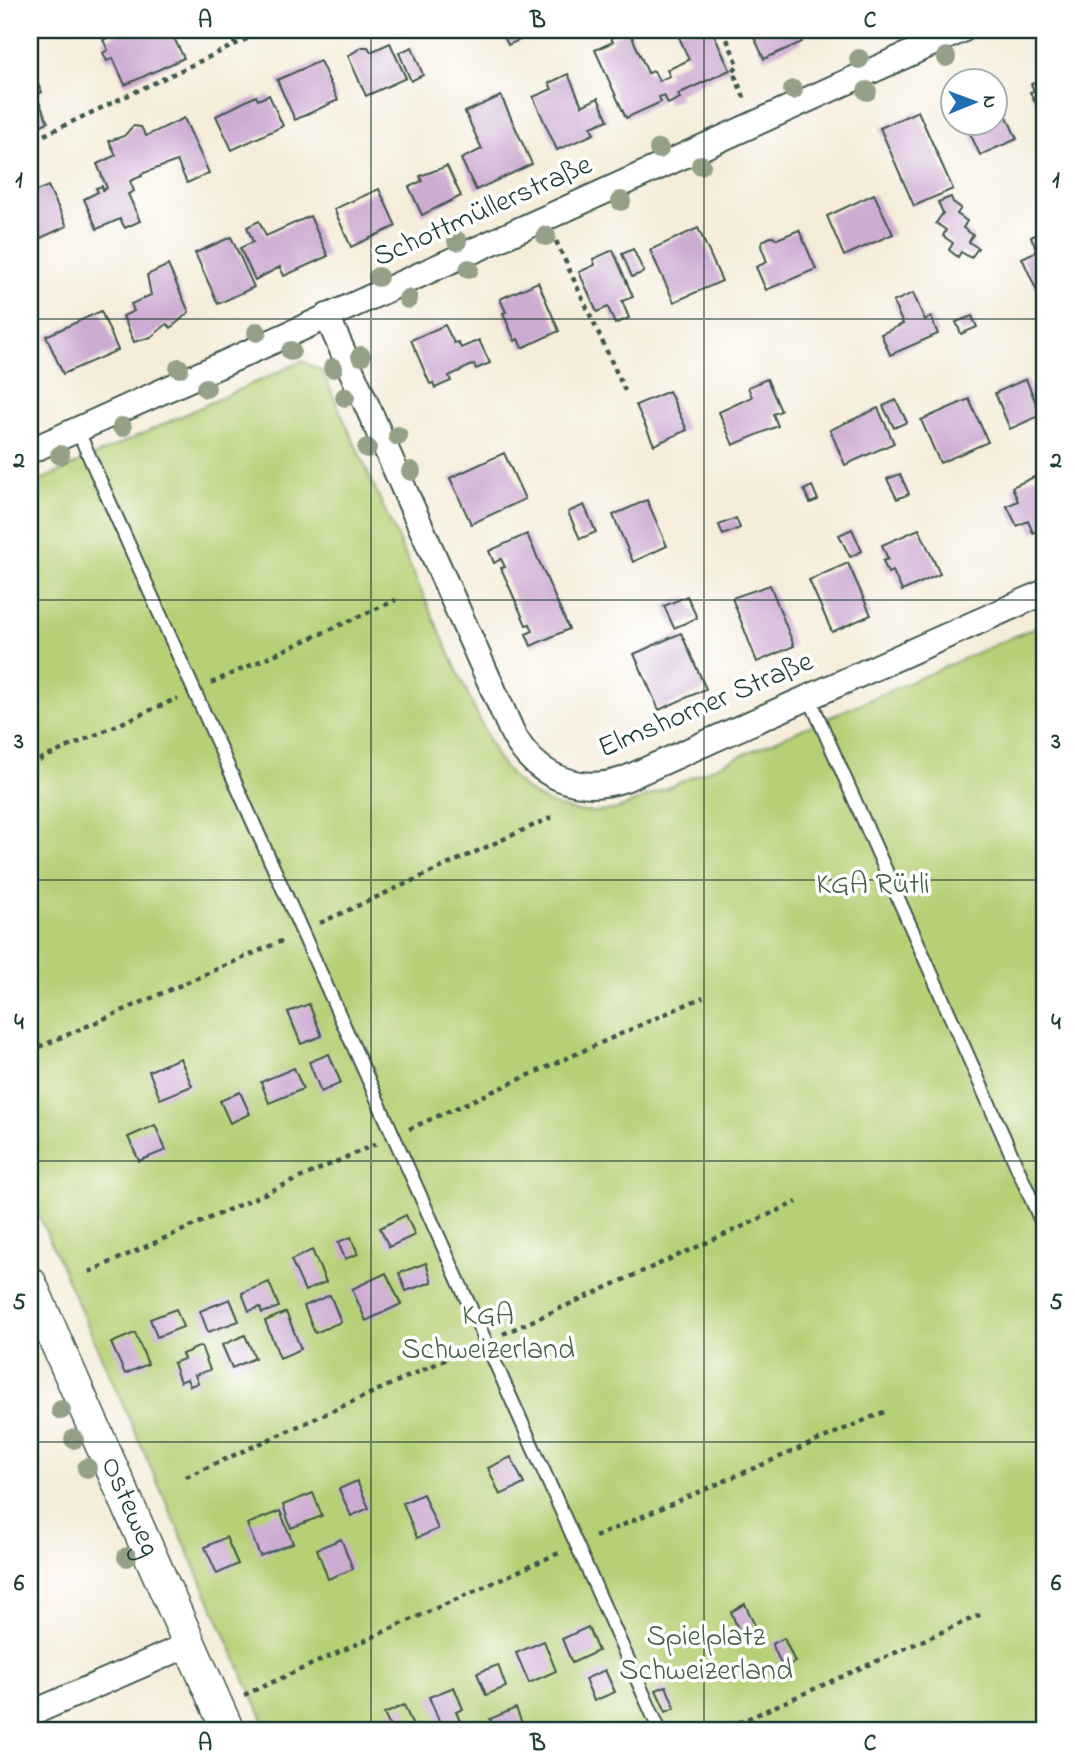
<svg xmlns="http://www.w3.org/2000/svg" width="1075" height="1761" font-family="'Indie Flower',sans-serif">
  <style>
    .green { fill: #b6d076; stroke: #6a8655; stroke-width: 2 }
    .building { fill: #cdacd2 }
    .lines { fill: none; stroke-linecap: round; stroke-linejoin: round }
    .service-casing { stroke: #3f574d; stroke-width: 16 }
    .minor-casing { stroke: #3f574d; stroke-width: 28 }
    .tertiary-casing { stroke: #3f574d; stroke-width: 35 }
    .path { stroke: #3f574d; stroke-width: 4.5; stroke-dasharray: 5 5; stroke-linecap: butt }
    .service { stroke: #fff; stroke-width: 12 }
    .minor { stroke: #fff; stroke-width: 24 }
    .tertiary { stroke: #fff; stroke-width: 32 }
    .tree { fill: #94a188 }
    .grid { fill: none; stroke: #1f3d34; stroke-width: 2; stroke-opacity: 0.55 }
    .labels { text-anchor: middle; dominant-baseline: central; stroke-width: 7; stroke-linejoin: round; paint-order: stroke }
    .street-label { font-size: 30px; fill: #1f3d34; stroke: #fff }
    .park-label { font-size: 30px; fill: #456244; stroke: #fff }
    .neatline { fill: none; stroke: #1f3d34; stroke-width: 2.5 }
    .grid-label { font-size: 23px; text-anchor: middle; font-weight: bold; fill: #1f3d34 }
  </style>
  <rect width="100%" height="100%" fill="#fff"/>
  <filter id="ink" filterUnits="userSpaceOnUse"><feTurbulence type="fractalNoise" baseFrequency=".0143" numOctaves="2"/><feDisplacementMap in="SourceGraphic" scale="14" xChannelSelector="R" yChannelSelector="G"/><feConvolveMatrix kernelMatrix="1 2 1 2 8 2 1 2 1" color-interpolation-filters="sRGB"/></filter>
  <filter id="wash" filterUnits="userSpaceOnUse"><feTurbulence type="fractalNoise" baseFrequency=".00686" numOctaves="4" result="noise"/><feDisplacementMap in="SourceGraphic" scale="28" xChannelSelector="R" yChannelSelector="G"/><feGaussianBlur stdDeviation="1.57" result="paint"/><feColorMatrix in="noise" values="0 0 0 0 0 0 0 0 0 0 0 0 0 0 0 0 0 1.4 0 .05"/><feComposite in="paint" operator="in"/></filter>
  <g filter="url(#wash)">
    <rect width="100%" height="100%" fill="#f5edda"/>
    <path class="green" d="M302 361 322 371 495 754C522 798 569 822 621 808L1045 623V1731H268L30 1196V485Z"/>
    <g id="blocks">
      <g class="building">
        <path d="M120 30H170L184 58 125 85 113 58 107 61 103 53 108 50 103 40 121 32Z"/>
        <path d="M501 30H543L508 45Z"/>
        <path d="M629 30 648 73 654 71 659 81 670 76 667 70 689 60 676 30H712L730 70 678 94 680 98 668 104 664 95 659 97 661 102 626 118 595 50 613 42 611 38Z"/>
        <path d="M751 30H797L802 42 764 59Z"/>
        <path d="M390 43 406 78 366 96 348 56 362 47H368L371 52Z"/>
        <path d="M412 47 423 75 411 81 399 53Z"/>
        <path d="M320 61 338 100 295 120 277 80Z"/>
        <path d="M1045 69V117L1038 101 1035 102 1030 92 1034 91 1031 84 1044 79 1040 71Z"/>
        <path d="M568 74 582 106 598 98 608 120 591 127 594 134 557 150 533 97 552 89 549 83Z"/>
        <path d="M37 83 42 92 36 95 48 122 30 130V86Z"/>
        <path d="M996 93 1017 139 980 155 965 122H995V94Z"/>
        <path d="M269 95 283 126 232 150 216 116 256 96 258 100Z"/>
        <path d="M501 96 532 164 476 190 461 159 482 149 465 112Z"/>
        <path d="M918 111 953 189 914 206 880 128Z"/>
        <path d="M184 118 209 173 187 183 177 161 141 174 142 176 130 181 134 191 128 194 140 221 125 228 120 219 97 229 84 199 98 192 96 188 102 186 103 190 107 188 97 164 116 155 109 141 124 136 133 126 141 127 146 136Z"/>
        <path d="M447 166 461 196 422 215 409 187 422 181 420 176Z"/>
        <path d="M48 186 67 226 32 242 30 237V200L32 199 30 194Z"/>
        <path d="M379 189 396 226 351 247 334 209Z"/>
        <path d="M874 194 893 234 844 256 827 216Z"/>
        <path d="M951 197 953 202 961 208 957 214 967 221 963 228 973 235 969 242 978 248 971 258 961 252 958 257 949 250 953 243 943 236 946 230 936 223 943 213 938 202Z"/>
        <path d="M310 216 328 256 284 276 280 267 255 280 240 248 253 242 247 227 259 221 266 236Z"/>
        <path d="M698 228 722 281 674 302 650 250Z"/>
        <path d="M799 230 816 269 766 290 756 267 767 262 761 246 762 241 773 236 777 239Z"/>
        <path d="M1045 230V296L1040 298 1022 258 1037 251 1031 237Z"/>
        <path d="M231 237 254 287 218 304 195 253Z"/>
        <path d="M633 249 644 272 632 277 622 254Z"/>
        <path d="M613 250 633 297 622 301 629 318 615 324 608 307 597 312 579 272 595 265 593 259Z"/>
        <path d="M168 265 189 312 171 328 167 324 151 337 134 342 123 316 134 311 131 304 151 295 147 275Z"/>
        <path d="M538 282 559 331 522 348 518 339 515 341 503 313 506 312 500 299Z"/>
        <path d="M913 293 925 320 931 317 938 334 890 355 881 334 903 324 893 302Z"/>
        <path d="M101 311 118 350 63 374 46 336Z"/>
        <path d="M972 316 977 327 961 334 956 322Z"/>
        <path d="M445 325 454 343 458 342 461 348 479 340 490 363 476 369 474 364 449 376 451 381 435 388 433 383 430 384 411 340Z"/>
        <path d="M767 379 781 411 773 414 778 426 733 445 719 412 752 397 748 387Z"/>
        <path d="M1026 379 1041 415 1010 429 995 393Z"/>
        <path d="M669 391 687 430 654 445 636 405Z"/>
        <path d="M969 399 988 442 940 463 921 420Z"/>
        <path d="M896 400 907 422 894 428 883 406Z"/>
        <path d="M878 408 894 443 845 465 830 430Z"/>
        <path d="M504 453 525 499 471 524 450 478Z"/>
        <path d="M1045 472V528L1033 533 1028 521 1017 526 1007 506 1018 501 1012 487Z"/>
        <path d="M900 474 909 494 897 499 887 479Z"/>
        <path d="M812 486 818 500 810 503 804 490Z"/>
        <path d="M647 500 667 546 633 562 613 515Z"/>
        <path d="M584 505 596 532 580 539 568 512Z"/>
        <path d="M736 518 740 528 723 535 719 525Z"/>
        <path d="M852 529 862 551 850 557 839 535Z"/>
        <path d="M919 529 940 574 902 591 893 571 888 573 883 561 888 559 882 545Z"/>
        <path d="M527 534 569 629 531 646 526 634 533 631 530 624 526 625 501 568 505 567 501 559 494 563 489 551Z"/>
        <path d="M848 563 871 615 832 632 809 580Z"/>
        <path d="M770 585 794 646 757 662 732 598Z"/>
        <path d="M687 596 697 618 674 628 664 606Z"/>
        <path d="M681 633 706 689 659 710 634 654Z"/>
        <path d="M309 1004 322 1036 301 1044 288 1012Z"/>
        <path d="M329 1054 341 1083 321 1092 309 1062Z"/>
        <path d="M180 1058 192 1086 160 1099 149 1071Z"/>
        <path d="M294 1068 303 1089 269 1103 261 1082Z"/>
        <path d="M240 1092 250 1114 230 1123 220 1101Z"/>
        <path d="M155 1125 166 1150 139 1161 128 1137Z"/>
        <path d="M406 1215 415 1235 389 1247 380 1228Z"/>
        <path d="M351 1237 358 1254 345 1259 338 1242Z"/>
        <path d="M312 1250 326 1282 305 1291 291 1260Z"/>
        <path d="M426 1263 432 1282 406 1291 399 1273Z"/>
        <path d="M386 1273 401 1304 366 1321 352 1289Z"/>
        <path d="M269 1282 279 1307 262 1313 260 1307 249 1311 242 1293Z"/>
        <path d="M330 1295 341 1322 315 1333 304 1306Z"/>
        <path d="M230 1299 239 1321 208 1332 200 1311Z"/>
        <path d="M176 1309 183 1327 157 1337 150 1319Z"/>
        <path d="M286 1312 301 1349 280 1358 265 1321Z"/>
        <path d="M135 1333 148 1364 125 1374 111 1343Z"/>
        <path d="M245 1335 255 1358 232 1368 222 1345Z"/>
        <path d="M201 1346 210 1370 195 1375 198 1383 190 1386 187 1379 180 1382 173 1363 184 1359 182 1354Z"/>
        <path d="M511 1457 524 1484 500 1495 488 1468Z"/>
        <path d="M357 1481 369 1508 351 1516 339 1489Z"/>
        <path d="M313 1493 322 1516 291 1528 283 1505Z"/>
        <path d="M423 1494 438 1529 417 1538 403 1503Z"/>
        <path d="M280 1511 293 1543 260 1556 247 1524Z"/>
        <path d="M226 1537 238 1564 217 1574 205 1547Z"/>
        <path d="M341 1539 353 1569 328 1579 317 1549Z"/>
        <path d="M745 1604 756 1628 741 1636 731 1612Z"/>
        <path d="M588 1627 598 1651 572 1663 562 1639Z"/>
        <path d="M784 1638 795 1662 783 1668 772 1644Z"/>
        <path d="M544 1641 556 1671 529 1683 516 1653Z"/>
        <path d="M498 1665 506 1687 486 1695 477 1673Z"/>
        <path d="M605 1670 615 1692 594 1701 585 1679Z"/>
        <path d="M666 1686 675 1708 666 1712 656 1690Z"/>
        <path d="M454 1687 463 1709 456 1712 460 1721 442 1728 429 1697Z"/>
        <path d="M404 1705 415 1731H392L384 1714Z"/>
        <path d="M516 1708 525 1731H495L490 1719Z"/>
      </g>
    </g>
  </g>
  <g filter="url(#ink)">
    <use href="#blocks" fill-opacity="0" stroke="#3f574d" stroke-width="2"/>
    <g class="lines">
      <defs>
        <g id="service">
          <path d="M77 429 660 1731"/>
          <path d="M809 697 1045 1230"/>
        </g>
        <g id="minor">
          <path d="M327 316 513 734C536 777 579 795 625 779L1045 592"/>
          <path d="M30 451 962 30"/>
          <path d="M30 1714 190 1644"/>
        </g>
        <g id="tertiary">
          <path id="s1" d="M30 1283 228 1731"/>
        </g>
      </defs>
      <use href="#service" class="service-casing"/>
      <use href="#minor" class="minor-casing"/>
      <use href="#tertiary" class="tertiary-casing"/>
      <g class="path">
        <path d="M229 30 235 44"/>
        <path d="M723 30 738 65 733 71 746 102"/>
        <path d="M44 135 266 30"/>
        <path d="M556 241 626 393"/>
        <path d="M211 683 396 600"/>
        <path d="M30 764 178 698"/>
        <path d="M320 923 552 817"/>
        <path d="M30 1051 284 940"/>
        <path d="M409 1129 703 997"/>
        <path d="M89 1272 376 1144"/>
        <path d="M503 1334 797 1202"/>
        <path d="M186 1477 469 1349"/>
        <path d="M595 1537 886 1411"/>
        <path d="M244 1695 561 1552"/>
        <path d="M720 1731 982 1614"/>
      </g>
      <use href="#service" class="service"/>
      <use href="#minor" class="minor"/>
      <use href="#tertiary" class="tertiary"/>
    </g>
    <g class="tree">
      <circle cx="946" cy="57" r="10"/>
      <circle cx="859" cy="59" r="10"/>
      <circle cx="793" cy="90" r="10"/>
      <circle cx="867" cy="91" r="10"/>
      <circle cx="659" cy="149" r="10"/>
      <circle cx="701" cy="165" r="10"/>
      <circle cx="621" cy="201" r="10"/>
      <circle cx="546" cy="236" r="10"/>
      <circle cx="457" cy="241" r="10"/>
      <circle cx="469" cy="269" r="10"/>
      <circle cx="378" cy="277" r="10"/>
      <circle cx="408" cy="299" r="10"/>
      <circle cx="257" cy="332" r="10"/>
      <circle cx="291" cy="351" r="10"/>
      <circle cx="361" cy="356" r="10"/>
      <circle cx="179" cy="368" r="10"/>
      <circle cx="333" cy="368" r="10"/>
      <circle cx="206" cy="388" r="10"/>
      <circle cx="345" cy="397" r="10"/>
      <circle cx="122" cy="427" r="10"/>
      <circle cx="398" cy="436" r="10"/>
      <circle cx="367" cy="448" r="10"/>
      <circle cx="60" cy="455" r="10"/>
      <circle cx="411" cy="471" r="10"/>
      <circle cx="61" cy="1410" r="10"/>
      <circle cx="74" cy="1439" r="10"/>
      <circle cx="87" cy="1468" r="10"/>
      <circle cx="127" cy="1557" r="10"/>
    </g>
  </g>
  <path class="grid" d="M371 30V1731M704 30V1731M30 319H1045M30 600H1045M30 880H1045M30 1161H1045M30 1442H1045"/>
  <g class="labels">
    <g class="street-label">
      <text transform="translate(483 212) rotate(-24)">Schottmüllerstraße</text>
      <text transform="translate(706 706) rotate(-23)">Elmshorner Straße</text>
      <text stroke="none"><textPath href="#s1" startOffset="245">Osteweg</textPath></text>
    </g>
    <g class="park-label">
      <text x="873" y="886">KGA Rütli</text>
      <text x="488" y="1317">KGA<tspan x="488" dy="34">Schweizerland</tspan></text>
      <text x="706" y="1638">Spielplatz<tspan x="706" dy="34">Schweizerland</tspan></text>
    </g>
  </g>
  <rect width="1075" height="1761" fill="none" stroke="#fff" stroke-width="77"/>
  <g transform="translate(974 102) rotate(89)"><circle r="33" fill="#ffffff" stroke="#a5b1ae" stroke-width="2"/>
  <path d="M0-5L12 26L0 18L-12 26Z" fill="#1f6fb2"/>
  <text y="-10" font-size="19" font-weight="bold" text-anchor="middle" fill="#1f3d34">N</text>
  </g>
  <rect x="38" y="38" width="998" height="1684" class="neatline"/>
  <g class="grid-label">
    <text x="205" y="27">A</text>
    <text x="538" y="27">B</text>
    <text x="870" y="27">C</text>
    <text x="19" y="187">1</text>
    <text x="1056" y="187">1</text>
    <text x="19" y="467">2</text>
    <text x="1056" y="467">2</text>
    <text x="19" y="748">3</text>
    <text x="1056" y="748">3</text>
    <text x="19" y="1029">4</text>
    <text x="1056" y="1029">4</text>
    <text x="19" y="1309">5</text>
    <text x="1056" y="1309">5</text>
    <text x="19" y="1590">6</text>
    <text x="1056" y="1590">6</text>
    <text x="205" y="1750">A</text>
    <text x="538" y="1750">B</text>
    <text x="870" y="1750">C</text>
  </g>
</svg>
